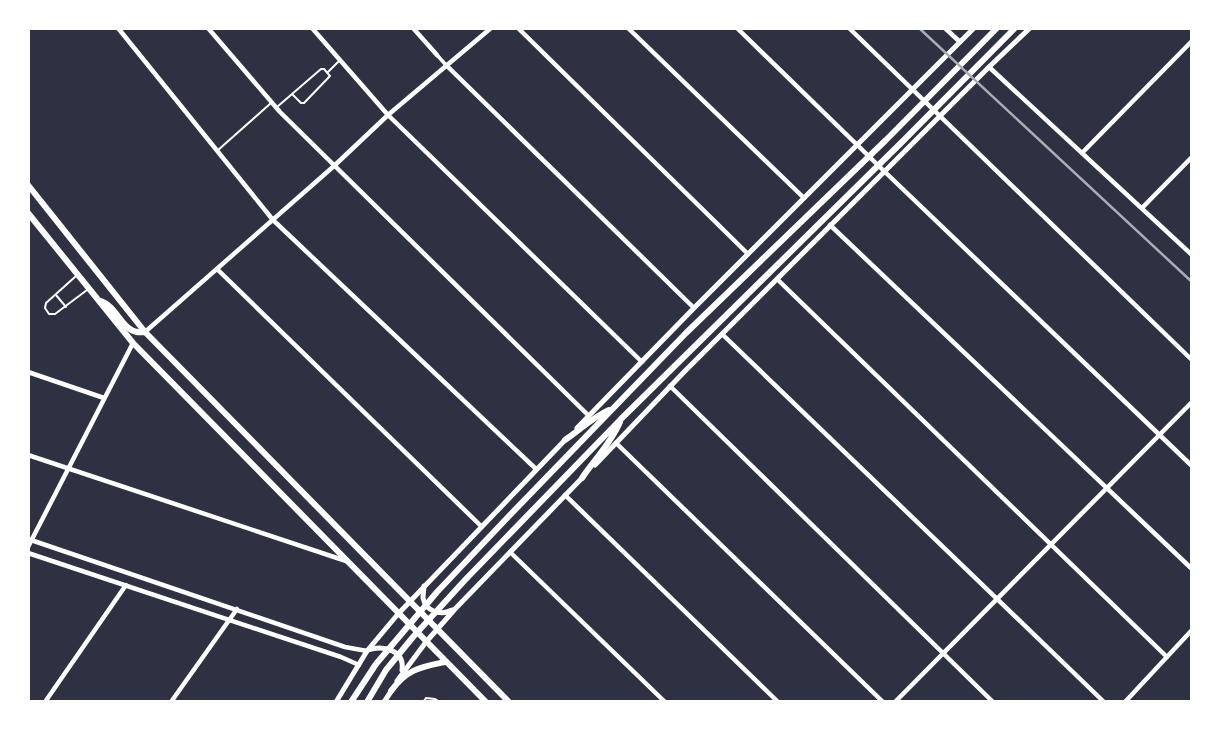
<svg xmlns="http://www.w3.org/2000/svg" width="1220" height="730" font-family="Bitter,serif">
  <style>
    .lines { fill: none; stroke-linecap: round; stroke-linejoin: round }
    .service { stroke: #fff; stroke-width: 2 }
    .pedestrian { stroke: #fff; stroke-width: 3.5 }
    .minor { stroke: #fff; stroke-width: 4.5 }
    .tertiary { stroke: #fff; stroke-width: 5 }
    .secondary { stroke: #fff; stroke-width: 6 }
    .primary { stroke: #fff; stroke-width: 6 }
    .rail { stroke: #abadb3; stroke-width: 2.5 }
  </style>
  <rect width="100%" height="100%" fill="#2d3142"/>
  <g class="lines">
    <g class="service">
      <path d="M328 72 339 61"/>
      <path d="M277 107 321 69H324L330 76 304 103H301L293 95"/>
      <path d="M217 151 271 103"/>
      <path d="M76 276 46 303 45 308 49 314H55L87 290"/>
      <path d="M56 295 66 307"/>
      <path d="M423 702 426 698 435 699 440 702"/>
    </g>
    <path class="pedestrian" d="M437 55 446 65"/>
    <g class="minor">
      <path d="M118 28 273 220 536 469"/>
      <path d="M208 28 280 112 589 416"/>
      <path d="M312 28 388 115 642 362"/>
      <path d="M413 28 437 55"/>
      <path d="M518 28 748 254"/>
      <path d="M628 28 804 198"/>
      <path d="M737 28 885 172 1192 466"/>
      <path d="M849 28 1192 360"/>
      <path d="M945 28 960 42"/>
      <path d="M446 65 694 308"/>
      <path d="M989 67 1192 255"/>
      <path d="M1082 153 1192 41"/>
      <path d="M1142 208 1192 157"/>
      <path d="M830 225 1192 569"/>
      <path d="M217 269 481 526"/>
      <path d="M777 279 1167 657"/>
      <path d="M145 332 334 166 388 115 491 28"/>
      <path d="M722 334 1104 702"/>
      <path d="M28 372 104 398"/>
      <path d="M670 386 993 702"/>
      <path d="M616 443 883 702"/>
      <path d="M28 455 346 561"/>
      <path d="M565 495 778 702"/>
      <path d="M28 539 345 647 367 651"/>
      <path d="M28 547 133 343"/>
      <path d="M510 552 665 702"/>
      <path d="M28 553 341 657 359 665"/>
      <path d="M45 702 126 585"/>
      <path d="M171 702 237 609"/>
      <path d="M895 702 1192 402"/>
      <path d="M1125 702 1192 630"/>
    </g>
    <g class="tertiary">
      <path d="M577 428 694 308 974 28"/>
      <path d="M595 465 685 371 989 67 1030 28"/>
      <path d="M424 586C424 588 423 595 423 598 426 612 441 616 452 610"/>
      <path d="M368 650C383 645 405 650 402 670"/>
      <path d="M397 681 426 642 455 609 583 477"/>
      <path d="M336 702 367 651 398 614 567 438"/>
      <path d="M384 702 392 690"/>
    </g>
    <g class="secondary">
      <path d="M28 185 145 332 509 702"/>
      <path d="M28 213 133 343 486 702"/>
      <path d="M101 301C119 307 122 336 145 332"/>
      <path d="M391 691C407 669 421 667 445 662"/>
    </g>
    <g class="primary">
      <path d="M565 440C580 430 593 417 609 410"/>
      <path d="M582 478C595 459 611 443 620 422"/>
      <path d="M351 702 376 664 437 592 509 516 686 333 886 140 997 28"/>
      <path d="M367 702 386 670 413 637 465 580 621 419 902 142 1015 28"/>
    </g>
    <path class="rail" d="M919 28 1192 282"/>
  </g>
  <rect width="1220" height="730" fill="none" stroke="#ffffff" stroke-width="60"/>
</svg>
